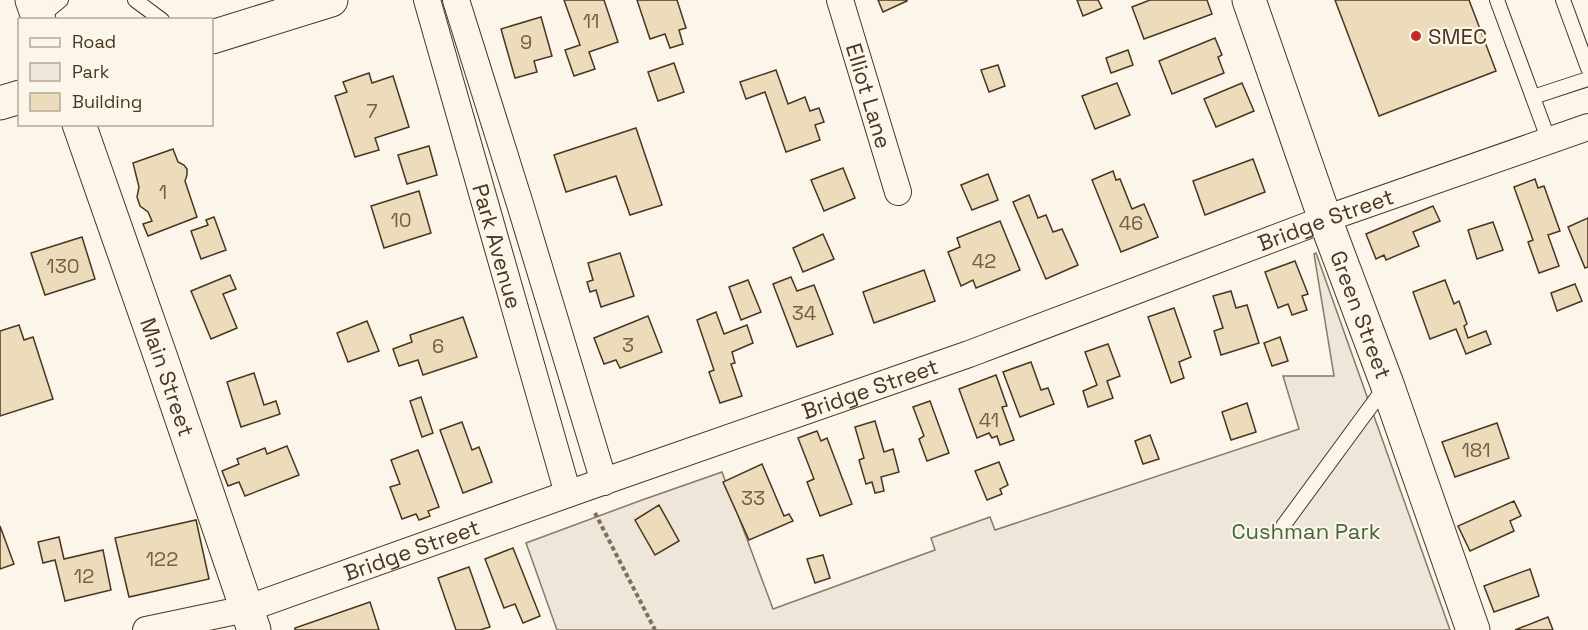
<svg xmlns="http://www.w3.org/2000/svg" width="1588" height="630" font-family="'Space Grotesk',sans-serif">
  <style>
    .green { fill: #ede6d9; stroke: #887966; stroke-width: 1.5 }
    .building { fill: #ecdcbc; stroke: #4a3520; stroke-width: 1.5 }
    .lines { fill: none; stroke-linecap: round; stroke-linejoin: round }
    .service-casing { stroke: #4a3520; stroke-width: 16 }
    .minor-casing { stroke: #4a3520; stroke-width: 28 }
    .secondary-casing { stroke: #4a3520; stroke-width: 35 }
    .trunk-casing { stroke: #4a3520; stroke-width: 35 }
    .path { stroke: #7f6f5c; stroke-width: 4; stroke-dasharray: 4.5 3; stroke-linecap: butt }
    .service { stroke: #fbf6e9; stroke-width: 14 }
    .minor { stroke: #fbf6e9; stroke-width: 26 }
    .secondary { stroke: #fbf6e9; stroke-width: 33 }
    .trunk { stroke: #fbf6e9; stroke-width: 33 }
    .poi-dot { fill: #c62828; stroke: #fbf6e9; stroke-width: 2 }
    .labels { text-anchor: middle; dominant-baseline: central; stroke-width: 4.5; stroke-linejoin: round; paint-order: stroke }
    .number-label { font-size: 20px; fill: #725f47 }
    .poi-label { font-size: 22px; fill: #4a3520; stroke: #fbf6e9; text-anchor: start }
    .street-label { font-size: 22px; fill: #4a3520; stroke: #fbf6e9 }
    .park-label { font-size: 22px; fill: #436837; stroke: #fbf6e9 }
  </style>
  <rect width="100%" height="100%" fill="#fbf6e9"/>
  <path class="green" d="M1316 253 1450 630H557L526 543 642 500 722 472 773 609 935 550 931 538 990 517 995 530 1299 429 1283 376H1334L1314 254Z"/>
  <g class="building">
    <path d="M564 0H604L618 42 589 52 595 69 574 76 565 50 580 45Z"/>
    <path d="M637 0H677L686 28 679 30 683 44 670 48 665 34 650 39Z"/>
    <path d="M878 0H907V1L883 12Z"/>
    <path d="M1077 0H1098L1102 8 1083 16Z"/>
    <path d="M1150 0H1207L1212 14 1144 39 1132 7Z"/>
    <path d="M1335 0H1469L1496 71 1379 116Z"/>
    <path d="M541 17 552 56 534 61 537 72 515 78 501 29Z"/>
    <path d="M1215 38 1222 55 1218 57 1224 73 1172 94 1159 61Z"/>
    <path d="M1128 50 1133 65 1111 73 1106 58Z"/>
    <path d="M674 63 684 92 658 101 648 72Z"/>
    <path d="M998 65 1005 86 989 92 981 70Z"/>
    <path d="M776 70 788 104 805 97 810 111 819 108 824 122 815 125 820 140 786 152 765 92 746 99 740 82Z"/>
    <path d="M369 73 372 83 393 76 409 127 375 138 379 150 355 157 335 96 347 92 343 82Z"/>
    <path d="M1117 83 1130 115 1095 129 1082 96Z"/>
    <path d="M1242 83 1254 111 1216 127 1204 99Z"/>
    <path d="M636 128 662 205 630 215 616 176 566 192 554 155Z"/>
    <path d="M429 146 437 175 407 184 398 155Z"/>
    <path d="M173 149 178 162 184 165 187 169V175L185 181 197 217 148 236 143 224 152 221 148 212 140 206 137 197 139 187 133 163Z"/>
    <path d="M1253 159 1265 192 1205 215 1193 181Z"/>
    <path d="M843 168 855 198 824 211 811 180Z"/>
    <path d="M1113 171 1116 180 1120 179 1132 209 1144 204 1158 237 1121 252 1092 180Z"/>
    <path d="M988 174 998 200 972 210 961 185Z"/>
    <path d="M1535 179 1538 188 1544 186 1560 231 1548 235 1559 266 1539 273 1528 242 1533 240 1514 187Z"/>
    <path d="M419 191 431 233 384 248 371 206Z"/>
    <path d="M1029 195 1038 218 1046 215 1053 232 1062 229 1078 265 1046 279 1013 202Z"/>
    <path d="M1433 206 1440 221 1413 232 1419 246 1386 260 1384 255 1376 259 1366 234Z"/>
    <path d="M214 217 226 250 201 259 191 231 208 225 206 220Z"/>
    <path d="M1588 218V267L1585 268 1568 227Z"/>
    <path d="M1000 221 1020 270 976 288 973 280 961 286 948 252 960 247 957 238Z"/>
    <path d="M1493 222 1503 250 1477 259 1468 230Z"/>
    <path d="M823 234 834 259 803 272 793 248Z"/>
    <path d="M82 237 95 279 45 295 31 253Z"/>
    <path d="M620 253 634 296 601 307 596 290 590 292 587 282 593 280 588 263Z"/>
    <path d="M1295 261 1308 294 1302 296 1307 310 1292 315 1288 304 1278 308 1265 272Z"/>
    <path d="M924 270 935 301 874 323 863 292Z"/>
    <path d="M230 275 236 289 223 294 237 328 211 339 191 291Z"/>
    <path d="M791 277 797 291 814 285 833 334 797 347 773 284Z"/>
    <path d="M748 280 761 312 741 320 729 287Z"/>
    <path d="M1445 280 1454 304 1459 301 1467 324 1464 326 1468 338 1486 331 1491 344 1466 354 1456 329 1430 339 1413 292Z"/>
    <path d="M1575 284 1582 301 1557 311 1551 293Z"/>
    <path d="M1231 291 1236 308 1247 305 1259 343 1221 355 1214 331 1223 328 1213 296Z"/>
    <path d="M1174 308 1191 357 1179 362 1184 378 1171 383 1148 317Z"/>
    <path d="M716 312 724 334 747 325 753 343 732 352 735 363 731 364 742 396 720 403 709 372 714 370 697 320Z"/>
    <path d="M648 316 662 352 620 368 616 360 604 364 594 338Z"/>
    <path d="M463 317 477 357 423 375 418 360 399 366 393 349 412 342 410 335Z"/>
    <path d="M367 321 379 351 348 362 337 333Z"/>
    <path d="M19 325 24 340 33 337 53 399 0 416V331Z"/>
    <path d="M1280 337 1288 361 1272 366 1264 343Z"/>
    <path d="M1108 344 1120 376 1107 381 1113 398 1088 407 1083 391 1097 385 1085 352Z"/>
    <path d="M1031 362 1041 390 1048 388 1054 404 1020 417 1003 372Z"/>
    <path d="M254 373 264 405 276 401 280 414 241 427 227 382Z"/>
    <path d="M996 375 1007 406 1002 407 1014 440 1000 445 997 436 992 438 989 433 977 438 959 389Z"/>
    <path d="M421 397 433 433 422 437 410 401Z"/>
    <path d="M930 401 949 453 927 461 919 439 924 436 913 407Z"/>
    <path d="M1247 403 1256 432 1231 440 1222 412Z"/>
    <path d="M875 421 884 452 893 449 899 472 881 477 884 491 875 493 872 482 866 484 859 460 864 458 855 427Z"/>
    <path d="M462 422 472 450 479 447 492 482 463 493 440 430Z"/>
    <path d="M1497 423 1509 458 1455 477 1442 442Z"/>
    <path d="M817 431 821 441 827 438 852 504 820 516 807 482 814 479 798 438Z"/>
    <path d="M1150 435 1159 459 1143 464 1135 441Z"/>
    <path d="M287 446 299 475 245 496 239 482 228 486 222 471 239 464 237 459 265 448 267 454Z"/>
    <path d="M418 450 439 507 428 511 430 516 419 520 416 514 402 519 390 487 400 484 391 460Z"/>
    <path d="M999 462 1008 485 1000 489 1002 494 987 500 975 471Z"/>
    <path d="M762 464 784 516 789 514 793 521 749 540 723 482Z"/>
    <path d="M1514 501 1521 516 1510 521 1514 531 1470 551 1458 526Z"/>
    <path d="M659 505 679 541 655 555 635 520Z"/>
    <path d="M196 520 209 579 129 597 115 538Z"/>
    <path d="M0 526 14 564 0 569Z"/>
    <path d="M59 537 64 559 103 550 111 590 65 601 55 560 43 563 38 542Z"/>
    <path d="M513 548 540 616 523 623 515 604 504 608 485 559Z"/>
    <path d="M823 555 830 578 815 583 807 559Z"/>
    <path d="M469 567 490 627 480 630H456L438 578Z"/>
    <path d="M1530 569 1539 596 1494 612 1484 586Z"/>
    <path d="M370 602 379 630H295V628Z"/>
    <path d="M1548 617 1553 630H1515Z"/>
  </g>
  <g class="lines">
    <defs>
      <g id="service">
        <path d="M135 0 162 20"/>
        <path d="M1497 0 1549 141"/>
        <path d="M1563 0 1588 68"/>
        <path d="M39 18 61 0"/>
        <path d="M1533 97 1588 79"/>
        <path d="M1283 526 1385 387"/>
      </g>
      <g id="minor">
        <path id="s1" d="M427 0 568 494"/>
        <path d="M456 0 520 204 604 482"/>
        <path id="s2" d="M840 0 898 192"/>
        <path id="s3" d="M146 630 246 609 582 489 969 354 1325 219 1588 127"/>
      </g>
      <g id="secondary">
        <path d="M32 0 39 20"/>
        <path id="s4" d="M1249 0 1325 219 1387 384 1473 630"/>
        <path id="s5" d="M79 124 161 358 254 630"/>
      </g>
      <g id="trunk">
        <path d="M212 37 331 0"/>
        <path d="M0 103 20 97"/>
      </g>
    </defs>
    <use href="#service" class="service-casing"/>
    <use href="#minor" class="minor-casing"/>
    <use href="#secondary" class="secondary-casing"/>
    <use href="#trunk" class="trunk-casing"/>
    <path class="path" d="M595 513 655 630"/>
    <use href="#service" class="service"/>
    <use href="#minor" class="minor"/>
    <use href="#secondary" class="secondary"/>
    <use href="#trunk" class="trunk"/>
  </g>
  <circle class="poi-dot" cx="1416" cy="36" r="6"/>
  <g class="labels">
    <g class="number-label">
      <text x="591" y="21">11</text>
      <text x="526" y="42">9</text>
      <text x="372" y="111">7</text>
      <text x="163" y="192">1</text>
      <text x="401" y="220">10</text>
      <text x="1131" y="223">46</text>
      <text x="984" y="261">42</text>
      <text x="63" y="266">130</text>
      <text x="804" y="313">34</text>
      <text x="628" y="345">3</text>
      <text x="438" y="346">6</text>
      <text x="989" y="420">41</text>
      <text x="1476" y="450">181</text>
      <text x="753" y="498">33</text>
      <text x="162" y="559">122</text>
      <text x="84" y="576">12</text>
    </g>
    <g class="poi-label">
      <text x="1428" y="36">SMEC</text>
    </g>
    <g class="street-label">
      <text stroke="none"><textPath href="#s2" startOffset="100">Elliot Lane</textPath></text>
      <text stroke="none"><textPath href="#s3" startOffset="1250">Bridge Street</textPath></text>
      <text stroke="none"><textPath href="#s1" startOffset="256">Park Avenue</textPath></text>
      <text stroke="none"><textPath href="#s4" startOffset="334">Green Street</textPath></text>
      <text stroke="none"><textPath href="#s5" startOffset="268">Main Street</textPath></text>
      <text stroke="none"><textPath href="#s3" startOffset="764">Bridge Street</textPath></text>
      <text stroke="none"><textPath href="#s3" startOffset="278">Bridge Street</textPath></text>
    </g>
    <g class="park-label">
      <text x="1306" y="531">Cushman Park</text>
    </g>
  </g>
  <rect x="18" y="18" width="195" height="108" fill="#fbf6e9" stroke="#b4a999" stroke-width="1.5"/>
  <rect x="30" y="38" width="30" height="9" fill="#fbf6e9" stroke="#b4a999" stroke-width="1.5"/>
  <text x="72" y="48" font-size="18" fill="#4a3520">Road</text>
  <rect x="30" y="63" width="30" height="18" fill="#ede6d9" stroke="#b4a999" stroke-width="1.5"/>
  <text x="72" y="78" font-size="18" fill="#4a3520">Park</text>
  <rect x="30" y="93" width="30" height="18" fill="#ecdcbc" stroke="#b4a999" stroke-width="1.5"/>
  <text x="72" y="108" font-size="18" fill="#4a3520">Building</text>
</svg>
